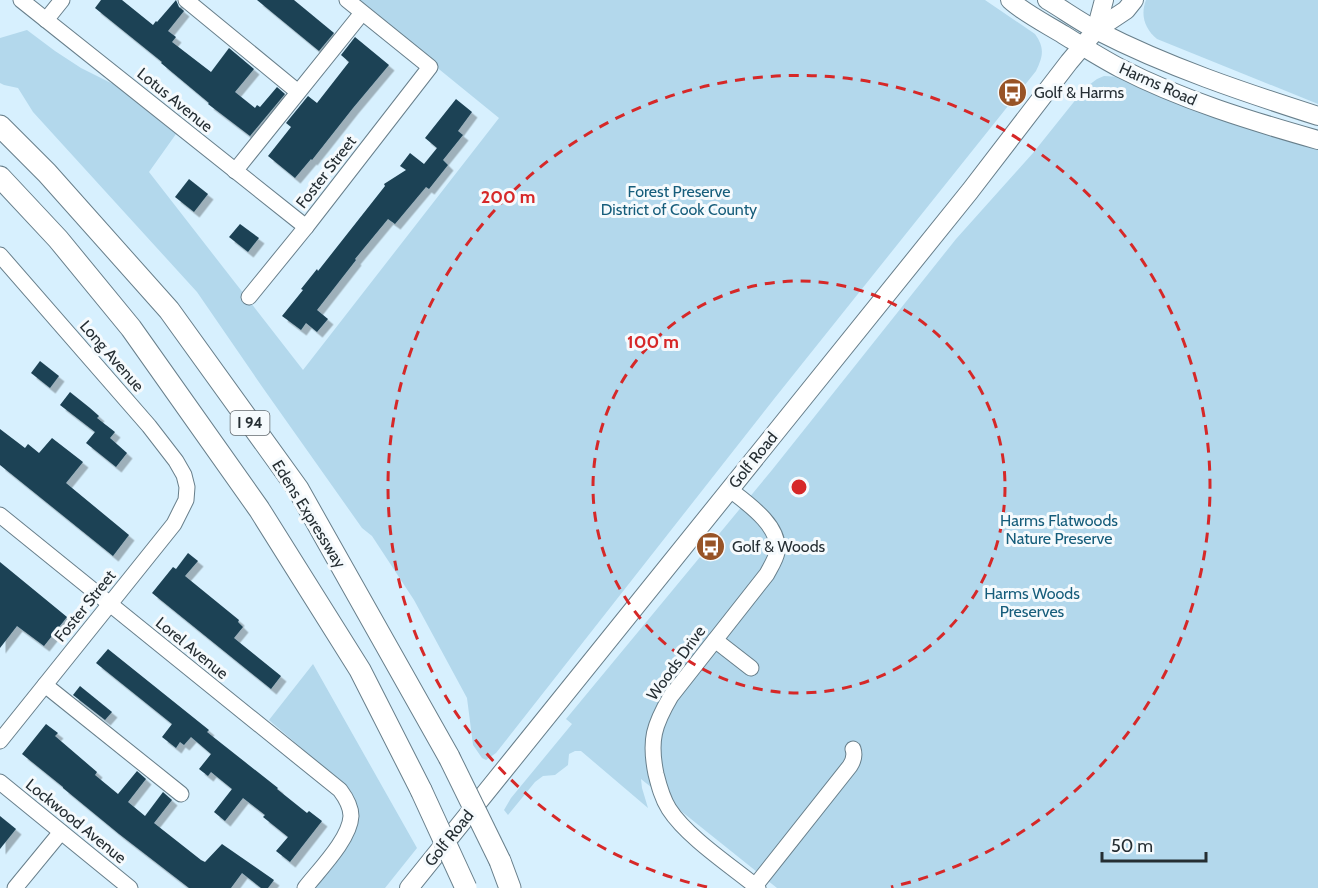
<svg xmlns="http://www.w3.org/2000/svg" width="1318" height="888" font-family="Cabin,sans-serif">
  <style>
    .green { fill: #b3d8ec }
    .building { fill: #1d4254; filter: url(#shadow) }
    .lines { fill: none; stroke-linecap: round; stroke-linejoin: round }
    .minor-casing { stroke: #687f8b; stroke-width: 17 }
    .major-casing { stroke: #687f8b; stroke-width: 20 }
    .highway-casing { stroke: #687f8b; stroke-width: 23 }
    .minor { stroke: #fff; stroke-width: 15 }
    .major { stroke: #fff; stroke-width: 18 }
    .highway { stroke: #fff; stroke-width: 21 }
    .highway-bridge-casing { stroke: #687f8b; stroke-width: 23; stroke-linecap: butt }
    .highway-bridge { stroke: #fff; stroke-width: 21 }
    .ring { fill: none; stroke: #d62828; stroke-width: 3; stroke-dasharray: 10 8 }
    .labels { text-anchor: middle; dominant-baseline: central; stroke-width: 6; stroke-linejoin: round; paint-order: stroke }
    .shield { fill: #f5fafd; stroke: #636b70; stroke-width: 1.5 }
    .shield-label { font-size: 15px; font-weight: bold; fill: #252e33 }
    .street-label { font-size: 16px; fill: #252e33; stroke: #f5fafd }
    .poi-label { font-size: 16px; fill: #252e33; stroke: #f5fafd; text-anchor: start }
    .park-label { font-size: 16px; fill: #165d7b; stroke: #f5fafd }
    .centre { fill: #d62828; stroke: #f5fafd; stroke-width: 3 }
    .ring-label { font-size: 18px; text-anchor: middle; font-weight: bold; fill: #d62828; stroke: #f5fafd; stroke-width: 6; stroke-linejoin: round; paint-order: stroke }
  </style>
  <defs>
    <filter id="shadow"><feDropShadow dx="5.5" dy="5.5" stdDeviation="0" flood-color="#0004"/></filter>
  </defs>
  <rect width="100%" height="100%" fill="#d7f0fe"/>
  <g class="green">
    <path d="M354 0H985L1035 34C1045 48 1043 56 1036 71L774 399 496 753 486 760 482 758 473 745 467 698 414 600 372 536 362 528 263 388 197 292 33 112 18 88 4 85 0 83V38L27 30 55 51 81 68 113 84 176 134 149 172 303 370 499 118Z"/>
    <path d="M1146 0H1318V104L1157 39C1145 29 1140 15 1146 0Z"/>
    <path d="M1104 76 1122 77 1218 118 1318 149V888H777L641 779 642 788 648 808 581 751H575L569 754 568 765 555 775 543 776 535 782 508 815 504 810 511 798 572 724 566 719 772 470 956 239 1033 153 1085 88 1097 79Z"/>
    <path d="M313 664 417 848 385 888H315C322 878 330 867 338 857 355 835 364 819 351 791L269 720Z"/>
  </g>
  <g class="building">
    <path d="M101 0H122L153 25 156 21 157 22 176 0 179 7 184 11 168 31 176 37 172 42 211 72 229 48 254 69 235 92 255 108 257 105 260 107 277 87 285 94 250 136 208 104 209 103 161 63 162 62 95 8Z"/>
    <path d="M257 0H294L334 33 319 51Z"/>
    <path d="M355 37 389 65 353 108 312 160 311 159 295 178 268 156 291 127 286 123 308 96 317 103 349 62 341 55Z"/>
    <path d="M456 99 472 112 458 131 463 135 443 160 448 165 429 189 426 187 395 224 388 219 355 259 356 260 317 310 328 319 317 332 306 323 301 330 282 316 303 290 301 289 317 269 318 271 385 186 384 184 406 170 400 166 410 153 424 164 437 148 425 138Z"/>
    <path d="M189 179 208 194 194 212 175 197Z"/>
    <path d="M240 224 259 238 248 252 229 237Z"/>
    <path d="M40 361 59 376 50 388 31 373Z"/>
    <path d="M70 392 90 408 99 416 97 418 115 432 110 438 127 453 116 467 86 443 95 432 60 405Z"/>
    <path d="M0 429 25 448 28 444 39 453 52 438 83 462 66 483 129 535 113 556 0 465Z"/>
    <path d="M188 553 198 561 185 576 239 620 238 622 243 627 234 638 281 676 271 689 152 593 173 567 176 569Z"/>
    <path d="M0 562 67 617 44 646 17 626 0 648Z"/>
    <path d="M108 649 209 730 207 732 278 788 277 789 307 813 309 811 322 821 290 862 276 851 288 837 263 817 265 815 243 798 225 821 214 812 232 789 211 772 208 776 199 769 211 754 191 737 184 745 180 742 176 748 162 737 172 724 96 663Z"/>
    <path d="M80 686 112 712 105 720 73 695Z"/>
    <path d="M46 724 58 733 55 736 97 772 95 775 118 794 137 771 146 779 128 802 145 816 163 792 172 800 154 823 201 860 205 862 222 844 274 880 268 888H261L242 873 231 888H189L119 834 63 788V787L22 754Z"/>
    <path d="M0 816 16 829 0 849Z"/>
  </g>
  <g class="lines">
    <defs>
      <g id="minor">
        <path d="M21 0 306 227"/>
        <path d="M186 0 298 92"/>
        <path d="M46 20 62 0"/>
        <path d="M235 171 362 13"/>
        <path d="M0 255 149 426 176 461 184 475 187 487 186 500 174 524 0 741"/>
        <path d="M249 297 306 227 430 67 347 0"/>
        <path d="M729 489C747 503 781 526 777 552 776 559 770 568 767 574L671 696C654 725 649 740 656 774 659 786 662 798 669 809 687 837 731 866 758 888"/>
        <path d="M0 515 340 790C346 798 351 806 351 816 350 839 319 870 305 888"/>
        <path d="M715 640 751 668"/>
        <path d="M45 685 181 794"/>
        <path d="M0 782 130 888"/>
        <path d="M755 886 850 766C854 760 855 755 853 749"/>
        <path d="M15 888 61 832"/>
      </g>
      <g id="major">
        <path d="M1010 0C1024 13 1048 25 1064 35 1082 46 1101 58 1120 68 1182 100 1251 121 1318 140"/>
        <path d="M1047 0C1064 10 1080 22 1098 31 1168 67 1243 92 1318 116"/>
        <path d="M1096 30 1104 0"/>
        <path d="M409 888 970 191 1069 62 1096 30 1126 10 1134 0"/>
      </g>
      <g id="highway">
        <path d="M0 126 47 173 169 310 298 489 449 757"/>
        <path d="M0 177 58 239 131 328 259 509 360 670 421 790"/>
        <path d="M500 861 510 888"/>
      </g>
    </defs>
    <use href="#minor" class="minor-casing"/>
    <use href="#major" class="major-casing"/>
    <use href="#highway" class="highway-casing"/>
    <use href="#minor" class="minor"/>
    <use href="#major" class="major"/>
    <use href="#highway" class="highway"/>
    <defs>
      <g id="highway-bridge">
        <path d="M449 757 500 861"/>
        <path d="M421 790 466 888"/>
      </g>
    </defs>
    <use href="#highway-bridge" class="highway-bridge-casing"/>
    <use href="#highway-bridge" class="highway-bridge"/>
  </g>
  <g class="ring">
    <circle cx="799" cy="487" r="206"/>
    <path d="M707 887A411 411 0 1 1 891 887"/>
  </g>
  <defs>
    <symbol id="bus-disc" viewBox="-11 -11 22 22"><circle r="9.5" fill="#985427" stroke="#f5fafd"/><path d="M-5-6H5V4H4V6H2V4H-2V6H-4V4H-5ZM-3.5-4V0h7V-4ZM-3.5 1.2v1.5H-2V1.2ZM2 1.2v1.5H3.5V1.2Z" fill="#fff"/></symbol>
  </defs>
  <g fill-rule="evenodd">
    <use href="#bus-disc" x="996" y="76" width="33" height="33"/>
    <use href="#bus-disc" x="694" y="530" width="33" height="33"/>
  </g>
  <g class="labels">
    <rect class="shield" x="230.5" y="411" width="39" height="24" rx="4.5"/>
    <g class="shield-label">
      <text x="250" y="423">I 94</text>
    </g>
    <g class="street-label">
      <text transform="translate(1158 84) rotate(24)">Harms Road</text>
      <text transform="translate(175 100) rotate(39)">Lotus Avenue</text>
      <text transform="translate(326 172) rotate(-52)">Foster Street</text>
      <text transform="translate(112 356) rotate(49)">Long Avenue</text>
      <text transform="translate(753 460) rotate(-51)">Golf Road</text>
      <text transform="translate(309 514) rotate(58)">Edens Expressway</text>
      <text transform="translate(85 606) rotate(-51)">Foster Street</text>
      <text transform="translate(192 648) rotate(39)">Lorel Avenue</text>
      <text transform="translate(676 663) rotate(-54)">Woods Drive</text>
      <text transform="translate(76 821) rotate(39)">Lockwood Avenue</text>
      <text transform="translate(449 838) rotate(-51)">Golf Road</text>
    </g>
    <g class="poi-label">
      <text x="1034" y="92">Golf &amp; Harms</text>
      <text x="732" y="546">Golf &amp; Woods</text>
    </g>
    <g class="park-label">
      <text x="679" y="191">Forest Preserve<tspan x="679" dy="18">District of Cook County</tspan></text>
      <text x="1059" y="520">Harms Flatwoods<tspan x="1059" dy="18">Nature Preserve</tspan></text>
      <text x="1032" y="593">Harms Woods<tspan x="1032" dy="18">Preserves</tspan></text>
    </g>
  </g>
  <circle cx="799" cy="487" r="9" class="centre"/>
  <g class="ring-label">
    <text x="508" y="203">200 m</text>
    <text x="653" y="348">100 m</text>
  </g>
  <path d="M1102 852v9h104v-9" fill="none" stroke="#252e33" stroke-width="3"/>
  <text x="1111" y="852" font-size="18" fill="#252e33" stroke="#f5fafd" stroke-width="4.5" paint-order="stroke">50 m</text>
</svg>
